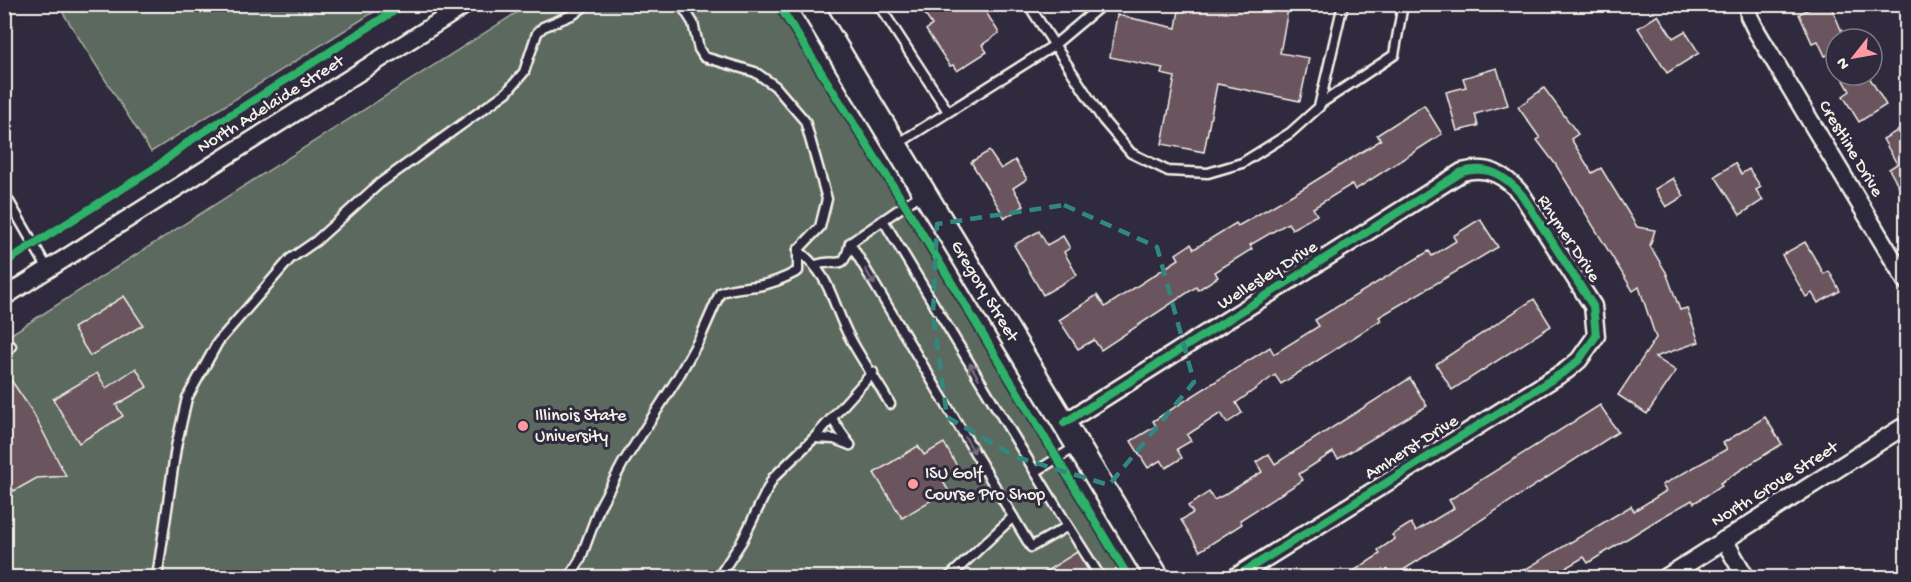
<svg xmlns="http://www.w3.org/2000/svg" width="1911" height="582" font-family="'Gochi Hand',sans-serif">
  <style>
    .green { fill: #5c695e; stroke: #a8ada3; stroke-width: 1.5 }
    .building { fill: #6b545e; stroke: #f4f1e8; stroke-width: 1.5 }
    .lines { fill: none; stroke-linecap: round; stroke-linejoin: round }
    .lane-casing { stroke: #f4f1e8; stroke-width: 13 }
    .street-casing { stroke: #f4f1e8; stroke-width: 21 }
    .secondary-casing { stroke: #f4f1e8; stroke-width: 27 }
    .lane { stroke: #2f2a3d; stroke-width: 8 }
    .street { stroke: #2f2a3d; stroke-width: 16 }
    .secondary { stroke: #2f2a3d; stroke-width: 22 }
    .cycleway-casing { stroke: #2f2a3d; stroke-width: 11 }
    .cycleway { stroke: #2db169; stroke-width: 8 }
    .oneway { stroke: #747079 }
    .marked { fill: none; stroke: #318880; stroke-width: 4.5; stroke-dasharray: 12 8; stroke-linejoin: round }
    .poi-dot { fill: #ff9aa2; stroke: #2f2a3d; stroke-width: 2 }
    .labels { text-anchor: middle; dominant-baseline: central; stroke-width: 6; stroke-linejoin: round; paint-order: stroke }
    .street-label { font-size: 18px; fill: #f4f1e8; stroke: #2f2a3d }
    .poi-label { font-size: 18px; fill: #f4f1e8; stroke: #2f2a3d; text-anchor: start }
  </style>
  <rect width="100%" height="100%" fill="#2f2a3d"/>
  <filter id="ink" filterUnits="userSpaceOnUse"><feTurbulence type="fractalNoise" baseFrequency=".0167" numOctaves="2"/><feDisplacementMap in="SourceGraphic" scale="12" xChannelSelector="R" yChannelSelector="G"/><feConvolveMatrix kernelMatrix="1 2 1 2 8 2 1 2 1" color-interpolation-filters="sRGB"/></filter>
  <g filter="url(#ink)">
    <g class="green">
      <path d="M530 4 776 5 1130 577 5 578V338Z"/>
      <path d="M58 5H385L151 152Z"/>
    </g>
    <g class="building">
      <path d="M918 4H981L999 33 982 45 987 52 957 71 953 65 950 66 926 30 932 25Z"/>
      <path d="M1180 4H1289L1280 53 1309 58 1300 101 1217 84 1204 152 1162 144 1175 77 1161 74 1163 68 1110 57 1117 15 1176 28Z"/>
      <path d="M1819 4H1830L1845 39H1836V52L1825 56 1818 41 1812 43 1799 14Z"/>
      <path d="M1658 15 1673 38 1685 31 1699 53 1667 73 1638 28Z"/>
      <path d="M1497 68 1508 105 1475 114 1478 126 1457 131 1446 92 1466 87 1463 78Z"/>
      <path d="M1841 75H1868L1886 105 1859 122 1843 96 1850 91Z"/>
      <path d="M1544 88 1578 134 1571 139 1592 173 1601 168 1637 227 1655 230 1650 246 1666 272 1680 310 1687 308 1699 342 1655 357 1676 371 1647 414 1618 395 1656 338 1639 287 1633 291 1556 165 1537 140 1540 138 1518 107Z"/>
      <path d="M1424 105 1442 134 1355 190 1352 184 1313 208 1317 215 1292 229 1288 223 1250 245 1252 249 1215 272 1218 277 1198 290 1196 287 1101 350 1094 340 1078 349 1059 320 1097 295 1105 307 1179 259 1176 254 1191 244 1194 249 1236 223 1238 226 1302 189 1381 140 1377 135Z"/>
      <path d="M1902 128 1906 137V200L1889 169 1897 164 1883 139Z"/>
      <path d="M989 151 1001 169 1015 160 1027 179 1013 188 1024 206 1005 218 971 162Z"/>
      <path d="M1735 163 1741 174 1749 169 1761 187 1756 190 1763 200 1740 215 1715 176Z"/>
      <path d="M1673 178 1684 196 1666 207 1655 189Z"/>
      <path d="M1480 219 1498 247 1379 317 1381 320 1281 384 1275 375 1236 403 1242 413 1227 423 1221 413 1187 435 1191 441 1177 449 1182 458 1166 468 1161 460 1148 468 1131 441 1156 426 1153 421 1270 347 1274 354 1319 326 1315 320 1429 251 1432 256 1456 241 1453 236Z"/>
      <path d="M1039 231 1047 245 1063 236 1070 248 1064 252 1077 275 1043 295 1014 245Z"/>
      <path d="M1805 242 1824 274 1829 271 1840 291 1818 303 1812 293 1806 297 1782 255Z"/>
      <path d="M124 296 143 325 90 356 73 328Z"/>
      <path d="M1534 299 1551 326 1452 390 1436 364Z"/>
      <path d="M136 368 147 387 116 405 123 416 79 443 53 399 97 373 106 388Z"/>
      <path d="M1410 378 1427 406 1338 459 1333 452 1299 474 1303 480 1240 520 1242 524 1200 551 1181 520 1193 513 1188 506 1209 492 1214 500 1224 495 1262 472 1256 462 1269 454 1275 464Z"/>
      <path d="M11 380 32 411 66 476 37 478 14 491 4 477V403Z"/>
      <path d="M1600 405 1618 432 1391 578H1343L1380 554 1378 550 1395 539 1392 535 1411 523 1416 531 1454 508 1449 500Z"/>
      <path d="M1765 417 1782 444 1720 483 1722 486 1694 503 1692 500 1659 519 1588 563 1584 557 1548 578H1511L1631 506 1634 511 1666 491 1662 485 1727 449 1723 443Z"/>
      <path d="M944 443 958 468 941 478 948 490 902 518 874 473 918 446 924 455Z"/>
      <path d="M1077 552 1093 578H1035Z"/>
    </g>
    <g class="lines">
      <defs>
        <g id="lane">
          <path d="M681 4 693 23 699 49 704 57 755 72 775 86 805 121 827 199 820 227 798 250C831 277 830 297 847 332 859 357 877 380 890 404"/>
          <path d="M878 4 947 110"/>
          <path d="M1028 4 1103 120 1131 153 1168 171 1208 173 1242 163 1290 133 1319 107 1343 4"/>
          <path d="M1320 104 1394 55 1403 4"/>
          <path d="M896 145 1053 46 1103 4"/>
          <path d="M4 193 48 269"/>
          <path d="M883 220 1068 526 1031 547 850 243 924 192"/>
          <path d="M816 265C838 257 843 274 850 243"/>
          <path d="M4 357 11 346"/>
          <path d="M832 419 850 445"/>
          <path d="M814 438 834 439 850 445"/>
          <path d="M1035 472 1077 446"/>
          <path d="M1068 526 1101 578"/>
          <path d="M157 578 176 447 187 398 218 342 290 259 316 241 379 184 507 92 524 72 537 33 543 27 574 14 587 4"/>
          <path d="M569 578 580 560 600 506 623 463 677 379 701 336 720 293C733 287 743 288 757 286 772 284 785 278 798 271V250"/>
          <path d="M718 578 742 541 773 478 814 438 873 372"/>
          <path d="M948 578 1013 517"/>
        </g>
        <g id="street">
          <path d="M1748 4 1749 16 1757 32 1906 281"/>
          <path d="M4 297 467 4"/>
          <path d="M1064 423 1462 172C1488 165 1505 175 1522 195L1593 306 1596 336 1579 360 1567 370 1234 578"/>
          <path d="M1724 540 1746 578"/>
          <path d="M1665 578 1906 425"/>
        </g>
        <g id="secondary">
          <path id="s1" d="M810 4 1158 578"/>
        </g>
      </defs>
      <use href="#lane" class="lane-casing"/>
      <use href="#street" class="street-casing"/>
      <use href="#secondary" class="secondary-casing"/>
      <use href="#lane" class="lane"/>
      <use href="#street" class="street"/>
      <use href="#secondary" class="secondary"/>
      <defs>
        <g id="cycleway">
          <path d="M778 4 905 205 1129 578"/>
          <path d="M4 263 155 168 191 140 405 4"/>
          <path d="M1064 423 1462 172C1488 165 1505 175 1522 195L1593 306 1596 336 1579 360 1567 370 1234 578"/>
        </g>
      </defs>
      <use href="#cycleway" class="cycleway-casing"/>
      <use href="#cycleway" class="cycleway"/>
    </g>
    <defs><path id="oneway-shaft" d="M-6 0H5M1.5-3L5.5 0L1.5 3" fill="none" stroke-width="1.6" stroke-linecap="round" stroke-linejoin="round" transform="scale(1.5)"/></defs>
    <g class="oneway">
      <use href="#oneway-shaft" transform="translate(870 277) rotate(59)"/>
      <use href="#oneway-shaft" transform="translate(974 371) rotate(-121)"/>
      <use href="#oneway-shaft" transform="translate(970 445) rotate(59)"/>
    </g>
  </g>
  <path class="marked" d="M1064 205 1157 247 1194 382 1109 485 1016 457 947 417 933 314 937 224Z"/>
  <g class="poi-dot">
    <circle cx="523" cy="426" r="6"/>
    <circle cx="913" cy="484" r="6"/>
  </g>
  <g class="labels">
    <g class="street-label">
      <text transform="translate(271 105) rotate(-32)">North Adelaide Street</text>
      <text transform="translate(1850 149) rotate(59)">Crestline Drive</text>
      <text transform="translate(1568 239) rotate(57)">Rhymer Drive</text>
      <text transform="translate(1268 276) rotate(-32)">Wellesley Drive</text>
      <text stroke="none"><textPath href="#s1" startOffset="336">Gregory Street</textPath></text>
      <text transform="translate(1412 448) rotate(-32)">Amherst Drive</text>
      <text transform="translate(1775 485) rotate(-32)">North Grove Street</text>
    </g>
    <g class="poi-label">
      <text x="535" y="416">Illinois State<tspan x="535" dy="21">University</tspan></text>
      <text x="925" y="474">ISU Golf<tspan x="925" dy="21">Course Pro Shop</tspan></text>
    </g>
  </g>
  <rect width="1911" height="582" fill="none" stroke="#2f2a3d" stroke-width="24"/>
  <rect x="12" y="12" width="1887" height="558" fill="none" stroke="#f4f1e8" stroke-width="2" filter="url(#ink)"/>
  <g transform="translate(1854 57) rotate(239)"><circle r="28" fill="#2f2a3d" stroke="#7e7a81" stroke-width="1.5"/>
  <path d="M0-4.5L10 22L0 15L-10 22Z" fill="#ff9aa2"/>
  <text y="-9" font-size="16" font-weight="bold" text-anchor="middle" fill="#f4f1e8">N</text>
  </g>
</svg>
